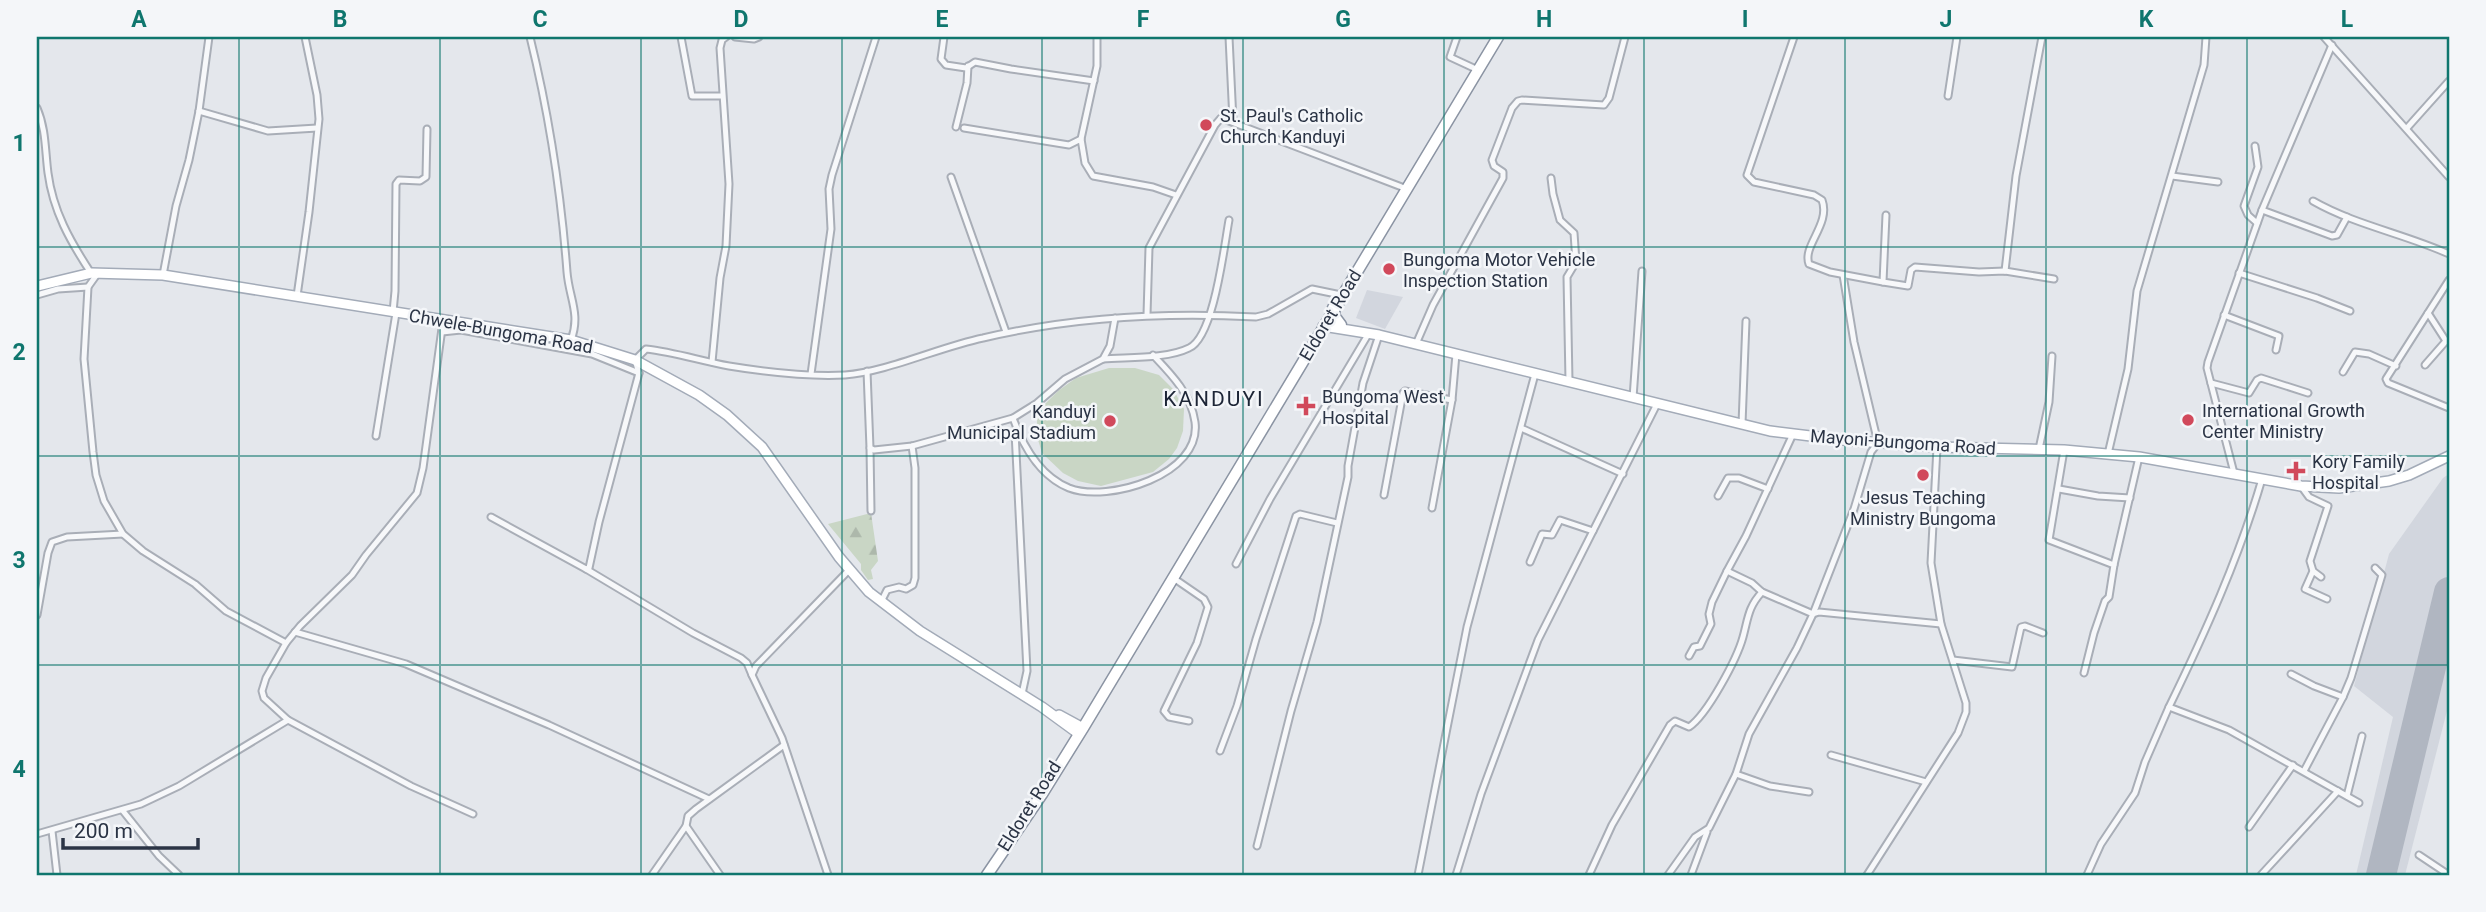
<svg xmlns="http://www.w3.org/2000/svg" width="2486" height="912" font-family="Roboto,sans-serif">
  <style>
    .built { fill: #d2d6de }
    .forest { fill: url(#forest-firs) }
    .garden { fill: #c9d6c5 }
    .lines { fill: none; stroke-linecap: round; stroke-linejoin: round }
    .runway { stroke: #b0b6c1; stroke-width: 30 }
    .street-casing { stroke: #a9aeb7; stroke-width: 9 }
    .primary-casing { stroke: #a3abb8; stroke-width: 12 }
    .highway-casing { stroke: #8b94a3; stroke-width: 13 }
    .street { stroke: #f7f8fa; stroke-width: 5 }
    .primary { stroke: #fff; stroke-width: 9 }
    .highway { stroke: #fff; stroke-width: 10 }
    .grid { fill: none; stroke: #0f766e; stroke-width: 2; stroke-opacity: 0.55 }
    .poi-dot { fill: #d1495b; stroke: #f4f6f9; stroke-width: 2.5 }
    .labels { text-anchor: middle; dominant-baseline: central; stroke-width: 5; stroke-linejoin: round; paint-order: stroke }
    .poi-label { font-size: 18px; fill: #2b3445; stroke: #f4f6f9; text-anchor: start }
    .street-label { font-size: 18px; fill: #2b3445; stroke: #f4f6f9 }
    .quarter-label { font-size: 21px; letter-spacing: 2px; fill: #1d2536; stroke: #f4f6f9 }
    .neatline { fill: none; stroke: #0f766e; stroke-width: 2.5 }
    .grid-label { font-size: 23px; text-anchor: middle; font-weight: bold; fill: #0f766e }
  </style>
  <defs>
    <pattern id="forest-firs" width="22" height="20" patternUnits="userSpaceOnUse" patternTransform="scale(1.75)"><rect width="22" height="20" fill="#c9d6c5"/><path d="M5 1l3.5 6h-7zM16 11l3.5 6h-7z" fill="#adb8ab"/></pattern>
  </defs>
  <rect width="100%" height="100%" fill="#e4e7ec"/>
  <g class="built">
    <path d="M1367 290 1403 297 1385 329 1356 318Z"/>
    <path d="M2449 474V703L2405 875H2356L2393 717 2354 686 2389 554 2443 478Z"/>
  </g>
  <path class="forest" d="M871 513 878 561 871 570 873 579 868 580 861 570V564L828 524Z"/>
  <path class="garden" d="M1109 368H1135L1159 375 1173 389 1184 409 1183 431 1177 448 1169 459 1153 472 1101 486 1078 481 1063 473 1042 453 1036 433 1038 411 1058 391 1076 378Z"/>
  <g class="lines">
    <path class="runway" d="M2381 875 2449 592"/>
    <defs>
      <g id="street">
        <path d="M530 37C549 114 561 193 567 272 569 298 581 314 571 340"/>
        <path d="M681 37 692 96H722"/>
        <path d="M735 37 754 39 759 37"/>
        <path d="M944 37 941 59 946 65 966 68 975 62 1011 69 1094 81"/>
        <path d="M1229 37 1233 121"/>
        <path d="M1457 37 1450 57 1478 70"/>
        <path d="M1794 37 1747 175 1754 182 1814 195 1822 200C1831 224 1802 246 1809 264L1830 272 1883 282"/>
        <path d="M2324 37 2449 177"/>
        <path d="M1948 96 1957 37"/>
        <path d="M37 108C46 129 45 150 48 173 53 211 70 241 91 273"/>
        <path d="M199 111 268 131 317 128"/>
        <path d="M956 127 967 83 968 66"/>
        <path d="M964 128 1069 145 1081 139 1097 66V37"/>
        <path d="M2407 128 2449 81"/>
        <path d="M1081 139 1085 163 1093 176 1153 187 1176 195"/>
        <path d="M2255 146 2258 167 2244 206 2248 215 2257 223"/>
        <path d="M2172 176 2218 182"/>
        <path d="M951 177 1006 332"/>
        <path d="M1551 178 1553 194 1560 220 1574 233 1576 262 1567 277 1569 381"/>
        <path d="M2313 201C2355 225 2405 234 2449 254"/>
        <path d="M2262 210 2332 236 2337 235 2347 217"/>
        <path d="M1886 215 1883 282 1908 286 1911 270 1915 267 1979 272 2005 271 2054 279"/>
        <path d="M2005 271 2016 176 2042 37"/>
        <path d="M98 273 88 287 84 359 93 452 96 475 104 501 123 534 143 551 195 584 226 611 286 643"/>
        <path d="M2239 273 2317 298 2350 311"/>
        <path d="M163 275 176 206 189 160 199 111 209 37"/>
        <path d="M2449 280 2386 379 2388 383 2449 408"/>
        <path d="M37 295 58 289 88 287"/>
        <path d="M297 296 309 212 319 119 317 95 305 37"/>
        <path d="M393 312 395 291 396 184 399 180 420 181 426 177 427 129"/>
        <path d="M1147 315 1149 248 1215 125 1221 118 1407 189"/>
        <path d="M2224 315 2279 336 2276 350"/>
        <path d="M442 332 461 330 592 354 639 373"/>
        <path d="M1416 344 1433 305 1503 178V172L1494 166 1492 160 1512 108 1518 101 1522 100 1604 105 1609 98 1625 37"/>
        <path d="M1103 359C1128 357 1167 359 1189 348 1214 337 1224 247 1229 220"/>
        <path d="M712 362 720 278 726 246 729 184 720 48 722 40 726 37"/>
        <path d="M2425 365 2446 341 2428 313"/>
        <path d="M867 371 870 448 874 450 912 446 1013 418 1037 403 1065 379 1103 359 1110 346 1115 318"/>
        <path d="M2343 372 2355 352 2369 354 2396 366"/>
        <path d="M811 374 831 229 829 189 832 175 876 37"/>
        <path d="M2211 383 2249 393 2257 380 2261 378 2308 393"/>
        <path d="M1633 398 1642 271"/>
        <path d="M1013 418C1023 446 1040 476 1069 488 1108 503 1202 475 1195 422 1191 394 1171 374 1153 355"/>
        <path d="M1742 424 1746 321"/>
        <path d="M1521 428 1623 474"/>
        <path d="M1015 432 1027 671 1022 694"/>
        <path d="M1793 434 1746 536 1727 571 1752 583 1762 592 1813 614 1819 612 1941 624"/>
        <path d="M376 436 396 313"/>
        <path d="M870 448 871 511"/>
        <path d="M2039 449 2049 402 2052 356"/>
        <path d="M2064 450 2049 540 2114 565 2109 597 2105 601 2094 633 2084 673"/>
        <path d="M2108 454 2128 369 2137 291 2204 65 2206 37"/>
        <path d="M2234 473 2207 368 2208 362 2262 210 2332 45"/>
        <path d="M2262 479C2239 558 2205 633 2169 707L2229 730 2359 803"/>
        <path d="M2301 486 2309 497 2328 506 2310 561 2313 571 2321 577"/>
        <path d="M2059 489 2098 496 2130 498"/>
        <path d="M1384 495 1403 393 1405 391 1452 400"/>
        <path d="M1718 496 1728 478H1739L1768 489"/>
        <path d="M1432 508 1452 400 1456 354"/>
        <path d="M491 517 586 569 589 568 599 522 639 373 635 360 646 349C674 352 701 361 729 366 766 372 807 377 845 375 886 372 940 347 983 338 1073 317 1164 312 1256 317L1268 314 1312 289 1341 295"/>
        <path d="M1530 562 1542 534 1552 535 1560 520 1593 531"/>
        <path d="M1236 564 1270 499 1369 333"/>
        <path d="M2114 565 2139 457"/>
        <path d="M586 569 693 633 741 658 747 663 752 675"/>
        <path d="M2313 571 2305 589 2327 599"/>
        <path d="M1172 577 1204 599 1208 607 1197 643 1164 711 1169 717 1189 721"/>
        <path d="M881 602 887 590 899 587 906 589 913 585 915 578V468L912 446"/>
        <path d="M37 615 48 553 52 542 67 537 123 534"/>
        <path d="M295 632 406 664 549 725 709 799"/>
        <path d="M1689 656 1694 647 1700 646 1711 624 1709 614 1712 602 1727 571"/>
        <path d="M1953 660 2012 667 2021 627 2025 626 2043 633"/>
        <path d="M2291 674 2314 686 2343 697 2304 771"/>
        <path d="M2343 697 2351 678 2382 575 2375 568"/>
        <path d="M288 720 411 786 473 814"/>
        <path d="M1220 751 1237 706 1256 639 1296 516 1300 514 1337 523"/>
        <path d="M1831 755 1926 782"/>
        <path d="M1736 774 1770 786 1809 792"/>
        <path d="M2347 796 2362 736"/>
        <path d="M123 811 159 856 179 875"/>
        <path d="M2249 827 2293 765"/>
        <path d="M52 831 57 875"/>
        <path d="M37 834 141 804 179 786 288 720 264 698 262 691 266 678 286 643 300 626 352 575 366 555 417 493 423 468 443 321"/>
        <path d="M1257 846 1291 711 1317 622 1348 477V466L1363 383 1379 335"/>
        <path d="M2419 855 2449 875"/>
        <path d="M652 875 686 826"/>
        <path d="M720 875 686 826 688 816 696 809 784 745"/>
        <path d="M828 875 782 738 752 675 756 666 849 570"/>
        <path d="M1418 875 1467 627 1535 374"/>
        <path d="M1456 875 1481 794 1538 640 1657 404"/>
        <path d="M1589 875 1612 825 1670 725 1675 721 1689 727C1707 715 1737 659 1743 637 1748 619 1748 607 1762 592"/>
        <path d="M1668 875 1695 837 1709 828 1736 774 1749 734 1797 648 1813 614 1854 509 1871 452 1878 443 1854 342 1843 275"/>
        <path d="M1691 875 1707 832"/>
        <path d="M1867 875 1958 733 1966 712V703L1941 624 1931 563 1937 447"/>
        <path d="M2087 875 2101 844 2135 793 2145 762 2169 707"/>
        <path d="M2261 875 2338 791"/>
      </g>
      <g id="primary">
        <path d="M37 286 91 273 163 275 571 340 635 360 699 395 727 415 762 447 839 557 869 592 920 631 1042 707 1079 734"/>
        <path d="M1323 326 1379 335 1770 431 1843 440 1937 447 2064 450 2139 457 2301 486 2339 488 2389 481 2409 475 2449 456"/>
        <path d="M1059 715 1083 728"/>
      </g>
      <g id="highway">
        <path d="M1333 308 1335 317 1341 325"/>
        <path d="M987 875 1042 794 1083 728 1498 37"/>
      </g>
    </defs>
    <use href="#street" class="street-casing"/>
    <use href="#primary" class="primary-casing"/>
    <use href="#highway" class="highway-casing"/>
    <use href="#street" class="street"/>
    <use href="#primary" class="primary"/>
    <use href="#highway" class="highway"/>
  </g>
  <path class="grid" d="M239 37V875M440 37V875M641 37V875M842 37V875M1042 37V875M1243 37V875M1444 37V875M1644 37V875M1845 37V875M2046 37V875M2247 37V875M37 247H2449M37 456H2449M37 665H2449"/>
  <g class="poi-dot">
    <circle cx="1206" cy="125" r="7"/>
    <circle cx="1389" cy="269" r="7"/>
    <path d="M1302.5 395.5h7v7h7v7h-7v7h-7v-7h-7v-7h7z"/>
    <circle cx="2188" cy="420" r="7"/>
    <circle cx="1110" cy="421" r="7"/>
    <path d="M2292.5 460.5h7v7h7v7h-7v7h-7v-7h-7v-7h7z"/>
    <circle cx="1923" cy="475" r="7"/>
  </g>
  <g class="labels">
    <g class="poi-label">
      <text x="1220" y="115">St. Paul's Catholic<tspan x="1220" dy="21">Church Kanduyi</tspan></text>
      <text x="1403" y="259">Bungoma Motor Vehicle<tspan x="1403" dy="21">Inspection Station</tspan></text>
      <text x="1322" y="396">Bungoma West<tspan x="1322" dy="21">Hospital</tspan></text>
      <text x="2202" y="410">International Growth<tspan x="2202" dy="21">Center Ministry</tspan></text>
      <text x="1096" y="411" text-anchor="end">Kanduyi<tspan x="1096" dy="21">Municipal Stadium</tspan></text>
      <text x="2312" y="461">Kory Family<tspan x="2312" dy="21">Hospital</tspan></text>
      <text x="1923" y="497" text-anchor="middle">Jesus Teaching<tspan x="1923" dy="21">Ministry Bungoma</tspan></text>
    </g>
    <g class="street-label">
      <text transform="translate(1330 315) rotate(-59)">Eldoret Road</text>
      <text transform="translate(501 331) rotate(10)">Chwele-Bungoma Road</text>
      <text transform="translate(1903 442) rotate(4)">Mayoni-Bungoma Road</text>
      <text transform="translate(1029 806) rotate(-58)">Eldoret Road</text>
    </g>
    <g class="quarter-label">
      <text x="1214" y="399">KANDUYI</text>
    </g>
  </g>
  <rect width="2486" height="912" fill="none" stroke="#f4f6f9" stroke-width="77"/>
  <path d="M63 838v10h135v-10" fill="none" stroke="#2b3445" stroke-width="3.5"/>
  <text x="74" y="838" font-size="21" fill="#2b3445" stroke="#f4f6f9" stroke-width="5" paint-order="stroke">200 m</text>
  <rect x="38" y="38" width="2410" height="836" class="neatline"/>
  <g class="grid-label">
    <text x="139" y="27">A</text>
    <text x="340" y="27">B</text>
    <text x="540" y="27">C</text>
    <text x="741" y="27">D</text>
    <text x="942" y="27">E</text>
    <text x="1143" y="27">F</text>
    <text x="1343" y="27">G</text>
    <text x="1544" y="27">H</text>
    <text x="1745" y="27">I</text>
    <text x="1946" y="27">J</text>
    <text x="2146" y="27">K</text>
    <text x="2347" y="27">L</text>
    <text x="19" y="151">1</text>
    <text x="19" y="360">2</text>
    <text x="19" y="568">3</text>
    <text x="19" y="777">4</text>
  </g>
</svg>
